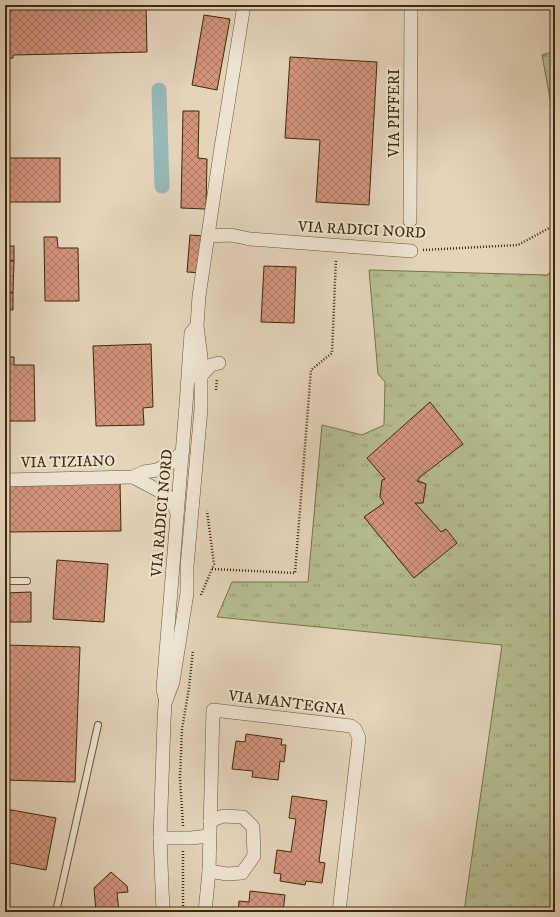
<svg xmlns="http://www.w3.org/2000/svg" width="560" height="917" font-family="'IM FELL DW Pica',serif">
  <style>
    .grass { fill: url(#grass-tufts); stroke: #7a724b; fill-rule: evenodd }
    .forest { fill: url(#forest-firs); stroke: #7a724b }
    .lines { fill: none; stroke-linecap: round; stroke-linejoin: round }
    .canal { stroke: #97b7b8; stroke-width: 15 }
    .building { fill: url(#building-cross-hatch); stroke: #3e2907 }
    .lane-casing { stroke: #675434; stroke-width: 8 }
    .street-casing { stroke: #675434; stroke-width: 14 }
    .path { stroke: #3e2907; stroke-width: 2.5; stroke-dasharray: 1 2; stroke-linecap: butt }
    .lane { stroke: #ede3d2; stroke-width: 6 }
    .street { stroke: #ede3d2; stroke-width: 13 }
    .labels { text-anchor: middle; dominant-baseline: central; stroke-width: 4; stroke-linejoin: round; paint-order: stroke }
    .street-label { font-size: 15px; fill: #3e2907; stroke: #ede3d2 }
  </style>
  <defs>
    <pattern id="grass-tufts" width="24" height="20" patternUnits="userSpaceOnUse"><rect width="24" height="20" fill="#b5bc8f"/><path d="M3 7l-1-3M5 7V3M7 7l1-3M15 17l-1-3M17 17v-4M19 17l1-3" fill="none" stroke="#959973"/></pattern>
    <pattern id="forest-firs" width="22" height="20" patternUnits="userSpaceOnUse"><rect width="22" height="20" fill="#b5bc8f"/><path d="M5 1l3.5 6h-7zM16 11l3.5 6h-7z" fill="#959973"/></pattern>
    <pattern id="building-cross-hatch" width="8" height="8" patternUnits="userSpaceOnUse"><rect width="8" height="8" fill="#d3947d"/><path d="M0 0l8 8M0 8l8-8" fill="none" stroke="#ad7964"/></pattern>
  </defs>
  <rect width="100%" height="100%" fill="#e3d4ba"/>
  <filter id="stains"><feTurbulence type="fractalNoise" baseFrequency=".005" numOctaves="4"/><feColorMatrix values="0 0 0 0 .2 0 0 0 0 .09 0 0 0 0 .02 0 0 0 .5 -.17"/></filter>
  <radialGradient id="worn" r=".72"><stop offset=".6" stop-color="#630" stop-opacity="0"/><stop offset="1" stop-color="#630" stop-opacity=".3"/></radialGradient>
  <path class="grass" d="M555 269V912H464L502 645 217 617 232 582H308L322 425 362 435 384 425 385 382 378 374 369 270 547 275ZM367 458 426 484 423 503H415L441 532 446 529 414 578 364 517 384 503 385 479Z"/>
  <path class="forest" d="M555 51V126L542 55Z"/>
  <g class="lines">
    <path class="canal" d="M159 90 162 186"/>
  </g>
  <g class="building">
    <path d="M10 5H146L147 52 13 55V58H5V13H10Z"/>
    <path d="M204 15 230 19 217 90 192 85Z"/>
    <path d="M290 57 377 62 369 205 316 202 320 140 285 138Z"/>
    <path d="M183 111H199L198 158 207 159 206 209 181 208Z"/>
    <rect x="5" y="158" width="55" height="44"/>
    <path d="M190 235 205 236 201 273 187 272Z"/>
    <path d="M44 237H57L58 248H78L79 301H45Z"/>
    <rect x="5" y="246" width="9" height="15"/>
    <path d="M5 261H14L13 293H5Z"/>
    <path d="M264 266 296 267 294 323 261 322Z"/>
    <path d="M5 293H13V310L5 309Z"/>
    <path d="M151 344 153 407 143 408 144 425 96 426 93 346Z"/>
    <path d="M5 357H14V365H34L35 421H5Z"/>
    <path d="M430 402 463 444 420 477 417 481 426 484 423 503H415L441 532 446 529 457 543 414 578 364 517 384 503 380 497 382 480 385 479 367 458Z"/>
    <path d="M120 481 121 531 5 532V483Z"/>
    <path d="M57 560 108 564 104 622 53 619Z"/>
    <path d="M31 592V622H5V593Z"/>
    <path d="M5 645 80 647 75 782 5 780Z"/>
    <path d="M246 734 282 739 281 745H286L284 762 280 761 278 780 252 777 253 771 232 769 236 741 245 742Z"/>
    <path d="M292 796 327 801 319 862 325 863 322 883 306 881 305 885 280 881 281 874 274 873 277 850 291 852 296 819 289 818Z"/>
    <path d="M6 809 56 818 46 870 5 862V816Z"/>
    <path d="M111 872 127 886 128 892 117 893 119 912H96L94 888Z"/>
    <path d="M250 891 285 895 283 912H238L239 901 249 902Z"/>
  </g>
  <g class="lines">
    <defs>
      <g id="lane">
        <path d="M5 581H27"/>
        <path d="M56 912 98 725"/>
      </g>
      <g id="street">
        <path d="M410 221 411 5"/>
        <path d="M208 236 231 235 250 239 411 251"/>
        <path d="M199 378 211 365 219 363"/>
        <path d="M133 477 165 494 173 501 177 513"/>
        <path d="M5 480 133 477 144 472 157 470 172 462 183 451"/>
        <path d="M165 698 163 689 186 405 191 333 195 328"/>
        <path d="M160 838H191L209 836"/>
        <path d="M209 871 227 874 242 873 254 856 253 827 243 817 223 816 210 821"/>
        <path d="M163 912 160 838 164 721 165 703 173 682 187 593V566L201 409V357L197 326 199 296 220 154 244 5"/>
        <path d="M205 912 209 871 213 710 351 726 355 729 359 738 339 912"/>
      </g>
    </defs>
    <use href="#lane" class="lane-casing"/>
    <use href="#street" class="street-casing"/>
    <g class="path">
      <path d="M423 250 518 245 551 227 555 221"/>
      <path d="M216 390 217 379"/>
      <path d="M212 569 295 573 311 370 332 353 336 259"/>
      <path d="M201 595 214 564 207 511"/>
      <path d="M183 826 180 778 182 729 189 688 193 650"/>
      <path d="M183 851V912"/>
    </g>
    <use href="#lane" class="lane"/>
    <use href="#street" class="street"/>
  </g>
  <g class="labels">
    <g class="street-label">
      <text transform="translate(394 113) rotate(-90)">VIA PIFFERI</text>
      <text transform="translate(362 230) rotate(3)">VIA RADICI NORD</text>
      <text transform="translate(68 462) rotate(-1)">VIA TIZIANO</text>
      <text transform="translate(162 513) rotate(-85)">VIA RADICI NORD</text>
      <text transform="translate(287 703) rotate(7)">VIA MANTEGNA</text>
    </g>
  </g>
  <rect width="560" height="917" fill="none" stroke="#e3d4ba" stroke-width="20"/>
  <rect x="6" y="6" width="548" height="905" fill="none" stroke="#3e2907" stroke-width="2"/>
  <rect x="10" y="10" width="540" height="897" fill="none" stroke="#3e2907"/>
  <rect width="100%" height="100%" filter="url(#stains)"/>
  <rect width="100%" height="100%" fill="url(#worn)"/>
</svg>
